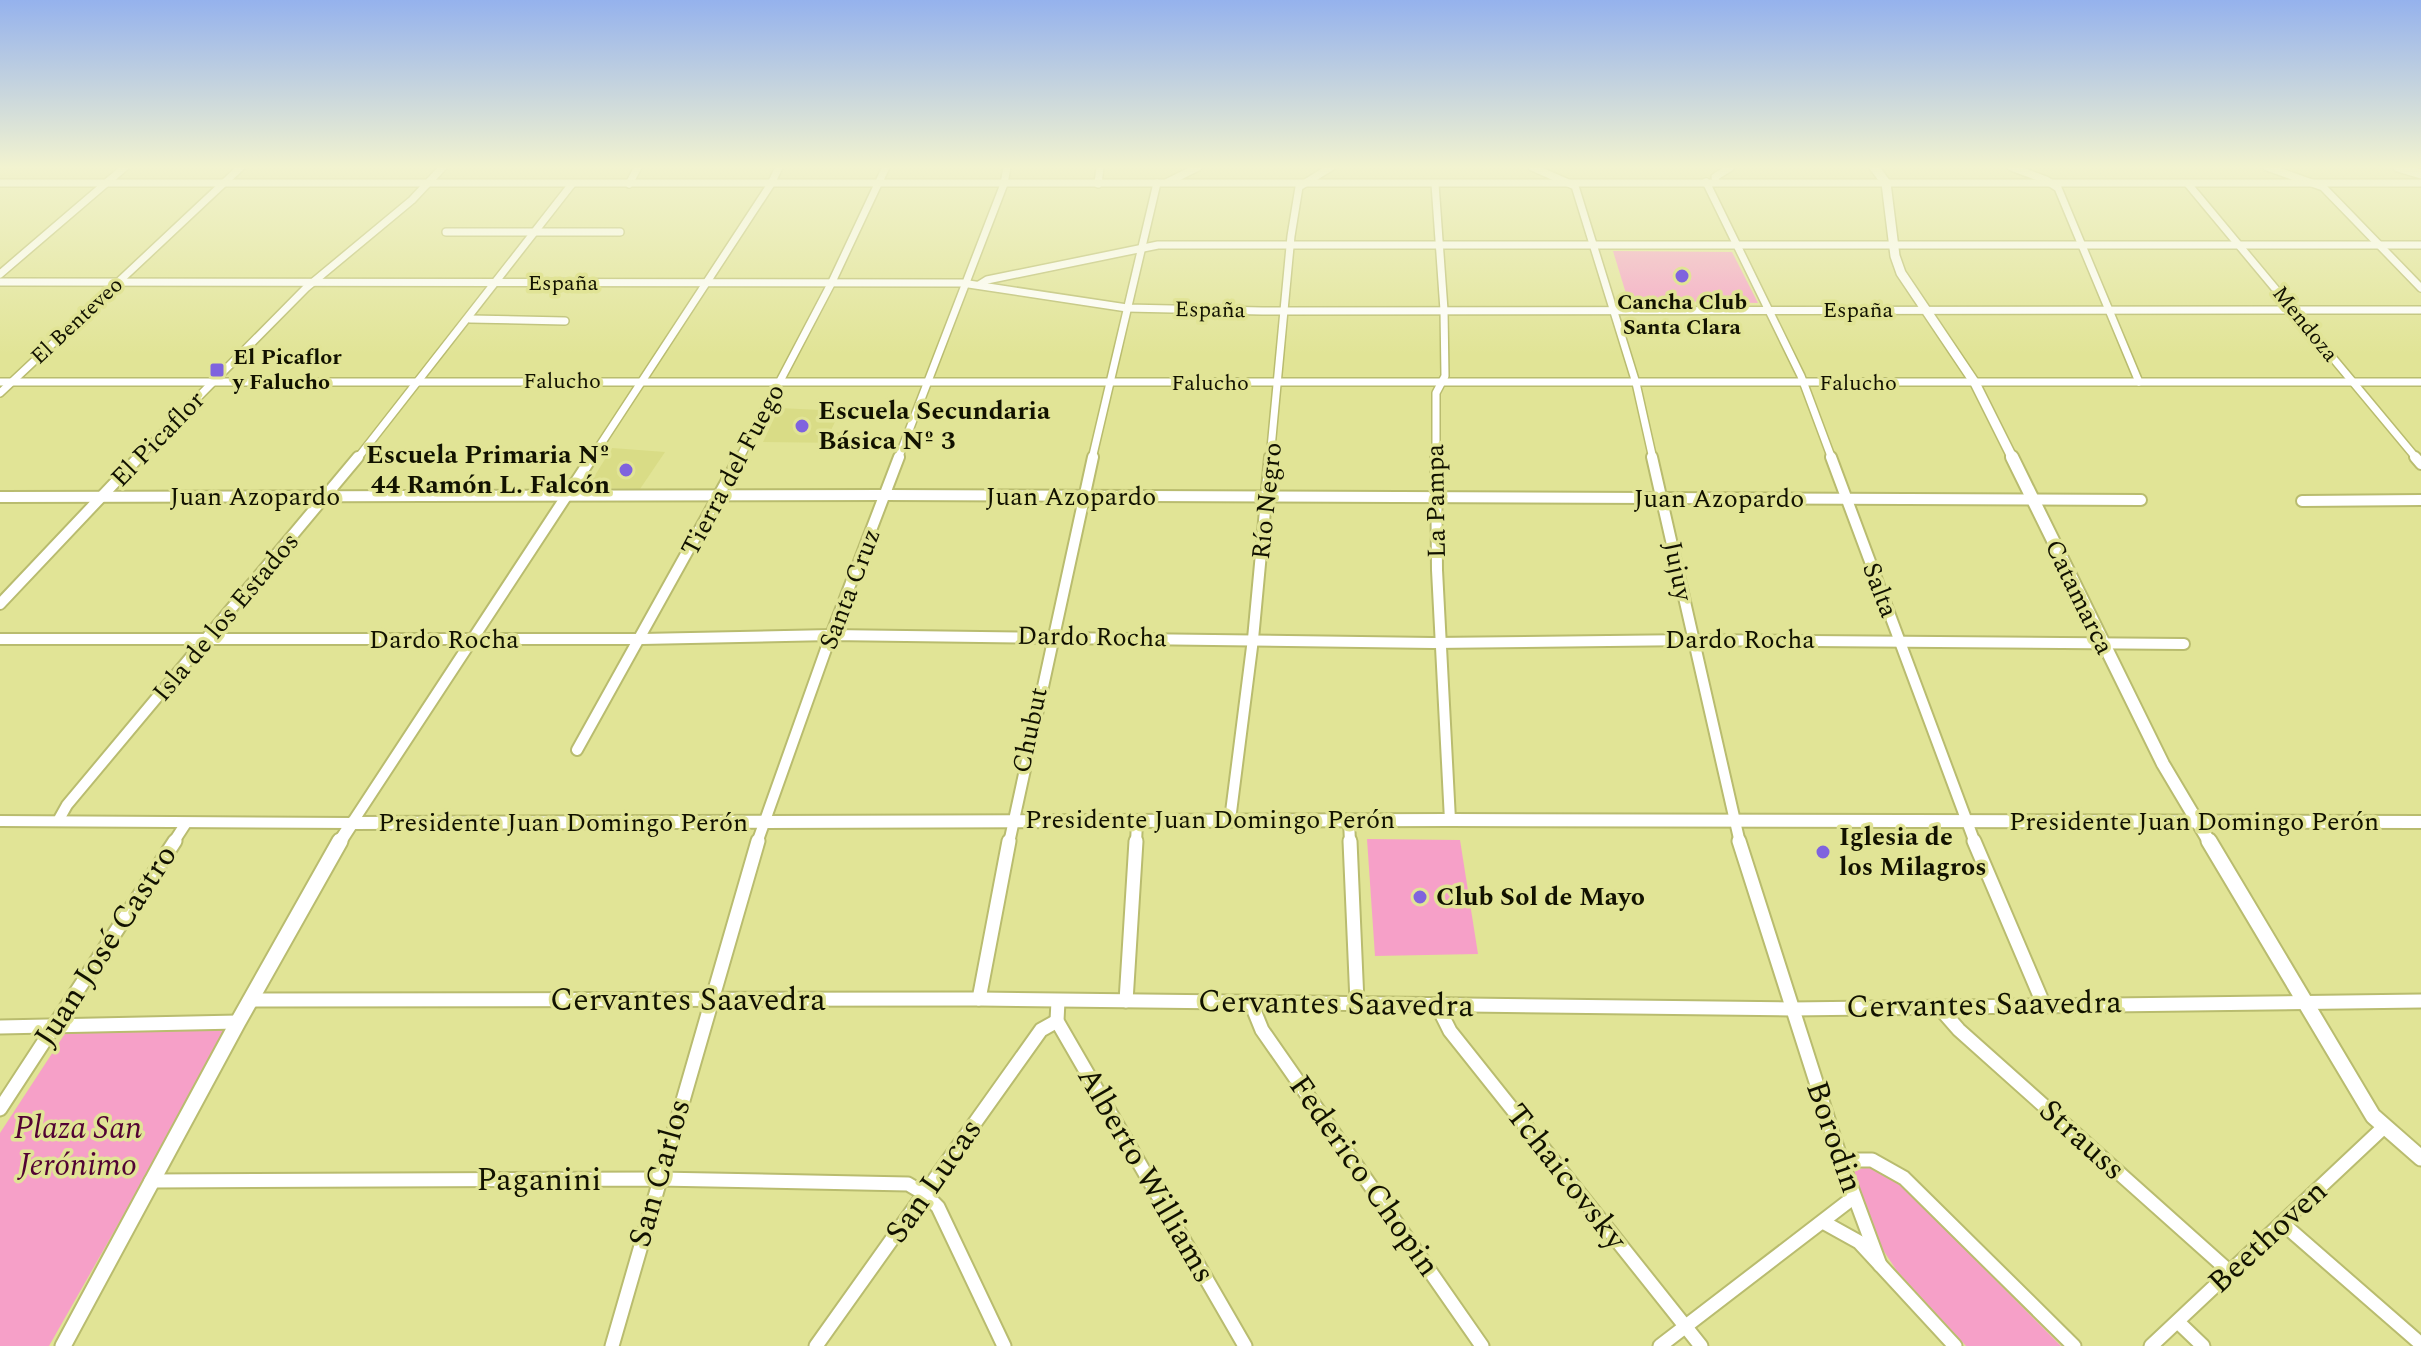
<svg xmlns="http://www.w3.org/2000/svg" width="2421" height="1346" font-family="Spectral,serif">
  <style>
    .built { fill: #d9dc86 }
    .green { fill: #f6a0c8 }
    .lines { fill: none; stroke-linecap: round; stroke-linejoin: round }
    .minor-far2-casing { stroke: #b9bc6f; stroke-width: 10 }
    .minor-far1-casing { stroke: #b9bc6f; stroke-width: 14 }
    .minor-casing { stroke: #b9bc6f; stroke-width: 17 }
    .tertiary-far2-casing { stroke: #b9bc6f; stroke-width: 12 }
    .tertiary-far1-casing { stroke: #b9bc6f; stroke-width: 16 }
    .tertiary-casing { stroke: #b9bc6f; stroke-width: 19 }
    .minor-far2 { stroke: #fff; stroke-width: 7 }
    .minor-far1 { stroke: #fff; stroke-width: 10 }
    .minor { stroke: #fff; stroke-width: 13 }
    .tertiary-far2 { stroke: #fff; stroke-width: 9 }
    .tertiary-far1 { stroke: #fff; stroke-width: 12 }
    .tertiary { stroke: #fff; stroke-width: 15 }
    .poi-dot { fill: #7f63de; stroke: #e1e496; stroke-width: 3 }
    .labels { text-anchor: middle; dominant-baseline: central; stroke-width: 7; stroke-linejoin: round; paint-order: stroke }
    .far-street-label { font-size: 22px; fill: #121200; stroke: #e1e496 }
    .far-poi-label { font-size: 22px; font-weight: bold; fill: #121200; stroke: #e1e496 }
    .poi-label { font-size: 26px; font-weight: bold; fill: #121200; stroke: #e1e496; text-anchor: start }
    .street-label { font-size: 26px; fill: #121200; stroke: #e1e496 }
    .near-street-label { font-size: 32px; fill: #121200; stroke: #e1e496 }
    .near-park-label { font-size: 32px; font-style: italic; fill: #520333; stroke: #e1e496 }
  </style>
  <rect width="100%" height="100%" fill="#e1e496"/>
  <g class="built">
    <path d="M779 408 821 410 818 419 836 420 830 432 849 433 845 443 763 442Z"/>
    <path d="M612 448 665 452 640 489 587 488Z"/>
  </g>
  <g class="green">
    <path d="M1613 251 1732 252 1758 303 1628 300Z"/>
    <path d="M1367 839 1460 840 1478 954 1375 956Z"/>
    <path d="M229 1029 49 1346H0V1133L66 1032Z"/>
    <path d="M1867 1166 1880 1169 1898 1182 2061 1346H1966L1897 1271 1883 1250 1852 1173Z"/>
  </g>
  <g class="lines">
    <defs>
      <g id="minor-far2">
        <path d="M1532 167 1575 186 1636 383 1653 459"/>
        <path d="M2011 167 2046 180 2058 188 2139 382"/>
        <path d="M2267 167 2323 187 2421 288"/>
        <path d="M1168 182 1198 167"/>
        <path d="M1706 182 1801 376 1832 459"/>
        <path d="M1716 182 1715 177 1731 167"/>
        <path d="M0 183H2421"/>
        <path d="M629 184 638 167"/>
        <path d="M1098 184 1100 167"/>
        <path d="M1435 184 1444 310 1445 376 1436 393V459"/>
        <path d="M2188 184 2417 459"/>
        <path d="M446 232H620"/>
        <path d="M0 274 125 167"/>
        <path d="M0 282 962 283 1127 308 1262 311 2421 310"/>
        <path d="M979 285 987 280 1158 245H2421"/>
        <path d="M470 319 565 321"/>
        <path d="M0 382H2421"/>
        <path d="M0 393 241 167"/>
        <path d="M137 459 306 288 412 200 443 167"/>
        <path d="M357 459 572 184"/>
        <path d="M591 459 771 184 779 167"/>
        <path d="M739 459 831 284 886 167"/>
        <path d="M898 459 1004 184 1007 167"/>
        <path d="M1092 459 1157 183"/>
        <path d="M1270 459 1291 236 1299 187 1331 167"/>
      </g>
      <g id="minor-far1">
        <path d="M1436 457 1437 570 1450 820"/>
        <path d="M1652 457 1740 843"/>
        <path d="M1831 457 1975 843"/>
        <path d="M2415 457 2421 464"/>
        <path d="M0 497 886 495 2141 500"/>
        <path d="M2302 501 2421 500"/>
        <path d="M0 604 139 457"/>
        <path d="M0 639H642L831 635 1433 643 1693 640 2184 644"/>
        <path d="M577 750 740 457"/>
        <path d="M1230 820 1253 639 1270 457"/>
        <path d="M1349 820 1350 843"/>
        <path d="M0 821 352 823 592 457"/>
        <path d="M58 821 67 805 358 457"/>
        <path d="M173 843 186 823"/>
        <path d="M757 843 831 635 899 457"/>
        <path d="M1009 843 1093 457"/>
        <path d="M1136 843 1137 822"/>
      </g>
      <g id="minor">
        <path d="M1350 841 1357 1002"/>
        <path d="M1739 841 1841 1160 1880 1265"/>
        <path d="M1974 841 2043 1003"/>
        <path d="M979 999 1009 841"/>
        <path d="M250 1000 979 999 1791 1009 2421 1001"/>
        <path d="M1058 1001 1057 1021 1245 1346"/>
        <path d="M1126 1001 1136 841"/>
        <path d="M1251 1003 1262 1030 1482 1346"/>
        <path d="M1437 1005 1450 1031 1701 1346"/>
        <path d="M1938 1006 1959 1030 2230 1272"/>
        <path d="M0 1027 238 1022"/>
        <path d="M0 1109 175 841"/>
        <path d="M1841 1160H1872L1904 1178 2074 1346"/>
        <path d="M151 1181 658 1179 908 1184 925 1194 938 1207 1004 1346"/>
        <path d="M1823 1222 1859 1242 1955 1346"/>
        <path d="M2282 1223 2421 1344"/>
        <path d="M2178 1322 2203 1346"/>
        <path d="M612 1346 758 841"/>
        <path d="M816 1346 1041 1030 1057 1021"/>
        <path d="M1660 1346 1854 1197"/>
        <path d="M2151 1346 2384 1127"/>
      </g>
      <g id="tertiary-far2">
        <path d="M1874 167 1886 183 1895 256 1901 273 1975 383 2013 459"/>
        <path d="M2398 167 2421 174"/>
      </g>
      <g id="tertiary-far1">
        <path d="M2012 457 2163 764 2210 843"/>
        <path d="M339 843 352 823 1450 820 2421 822"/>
      </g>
      <g id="tertiary">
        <path d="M2209 841 2373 1116 2421 1158"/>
        <path d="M63 1346 238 1022 340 841"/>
      </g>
    </defs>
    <use href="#minor-far2" class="minor-far2-casing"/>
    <use href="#minor-far1" class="minor-far1-casing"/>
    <use href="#minor" class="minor-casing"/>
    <use href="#tertiary-far2" class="tertiary-far2-casing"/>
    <use href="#tertiary-far1" class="tertiary-far1-casing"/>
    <use href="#tertiary" class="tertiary-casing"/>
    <use href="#minor-far2" class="minor-far2"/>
    <use href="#minor-far1" class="minor-far1"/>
    <use href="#minor" class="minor"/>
    <use href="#tertiary-far2" class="tertiary-far2"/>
    <use href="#tertiary-far1" class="tertiary-far1"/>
    <use href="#tertiary" class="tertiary"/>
  </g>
  <linearGradient id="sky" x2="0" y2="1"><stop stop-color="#95b2ed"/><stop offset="0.47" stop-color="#f2f3d0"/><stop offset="1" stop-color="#f2f3d0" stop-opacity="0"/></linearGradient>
  <rect width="2421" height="355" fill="url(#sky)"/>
  <g class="poi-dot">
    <circle cx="1682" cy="276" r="8"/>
    <rect x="209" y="362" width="16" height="16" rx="4"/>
    <circle cx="802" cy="426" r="8"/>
    <circle cx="626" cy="470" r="8"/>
    <circle cx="1823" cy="852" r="8"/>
    <circle cx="1420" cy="897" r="8"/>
  </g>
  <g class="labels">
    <g class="far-street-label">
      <text x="563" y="283">España</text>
      <text transform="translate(1210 310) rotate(1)">España</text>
      <text x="1858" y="310">España</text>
      <text transform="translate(77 321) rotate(-43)">El Benteveo</text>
      <text transform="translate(2305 324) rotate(51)">Mendoza</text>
      <text x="562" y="381">Falucho</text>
      <text x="1210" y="383">Falucho</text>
      <text x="1858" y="383">Falucho</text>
    </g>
    <g class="far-poi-label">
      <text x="1682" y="302">Cancha Club<tspan x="1682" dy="25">Santa Clara</tspan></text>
      <text x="233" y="357" text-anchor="start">El Picaflor<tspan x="233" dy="25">y Falucho</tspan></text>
    </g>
    <g class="poi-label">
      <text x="818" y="411">Escuela Secundaria<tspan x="818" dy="30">Básica Nº 3</tspan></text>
      <text x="610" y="455" text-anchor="end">Escuela Primaria Nº<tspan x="610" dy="30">44 Ramón L. Falcón</tspan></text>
      <text x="1839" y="837">Iglesia de<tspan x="1839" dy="30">los Milagros</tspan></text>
      <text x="1436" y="897">Club Sol de Mayo</text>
    </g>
    <g class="street-label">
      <text transform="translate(158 439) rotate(-46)">El Picaflor</text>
      <text transform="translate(733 470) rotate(-62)">Tierra del Fuego</text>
      <text x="255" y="497">Juan Azopardo</text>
      <text x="1071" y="497">Juan Azopardo</text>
      <text x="1719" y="499">Juan Azopardo</text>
      <text transform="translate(1267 501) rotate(-84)">Río Negro</text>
      <text transform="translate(1436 501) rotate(-91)">La Pampa</text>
      <text transform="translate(1678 571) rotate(78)">Jujuy</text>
      <text transform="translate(850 589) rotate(-69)">Santa Cruz</text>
      <text transform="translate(1880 590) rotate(69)">Salta</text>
      <text transform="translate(2079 597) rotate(64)">Catamarca</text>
      <text transform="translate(226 617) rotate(-50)">Isla de los Estados</text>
      <text transform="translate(1092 637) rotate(1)">Dardo Rocha</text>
      <text x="444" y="640">Dardo Rocha</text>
      <text x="1740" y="640">Dardo Rocha</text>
      <text transform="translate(1030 730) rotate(-78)">Chubut</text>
      <text x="1210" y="820">Presidente Juan Domingo Perón</text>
      <text x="2194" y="822">Presidente Juan Domingo Perón</text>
      <text x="563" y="823">Presidente Juan Domingo Perón</text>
    </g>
    <g class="near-street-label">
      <text transform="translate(106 946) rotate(-57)">Juan José Castro</text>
      <text x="688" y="1000">Cervantes Saavedra</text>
      <text transform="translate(1336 1004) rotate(1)">Cervantes Saavedra</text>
      <text transform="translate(1984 1005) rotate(-1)">Cervantes Saavedra</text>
      <text transform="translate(1834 1137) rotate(71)">Borodin</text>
      <text transform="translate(2082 1140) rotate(42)">Strauss</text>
      <text transform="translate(660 1173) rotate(-74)">San Carlos</text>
      <text transform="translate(1146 1175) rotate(60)">Alberto Williams</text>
      <text transform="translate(1364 1176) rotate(55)">Federico Chopin</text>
      <text transform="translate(1566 1177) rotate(52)">Tchaicovsky</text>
      <text x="539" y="1180">Paganini</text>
      <text transform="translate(934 1181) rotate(-55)">San Lucas</text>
      <text transform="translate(2268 1237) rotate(-43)">Beethoven</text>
    </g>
    <g class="near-park-label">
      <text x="78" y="1128">Plaza San<tspan x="78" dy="37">Jerónimo</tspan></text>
    </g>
  </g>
</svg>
